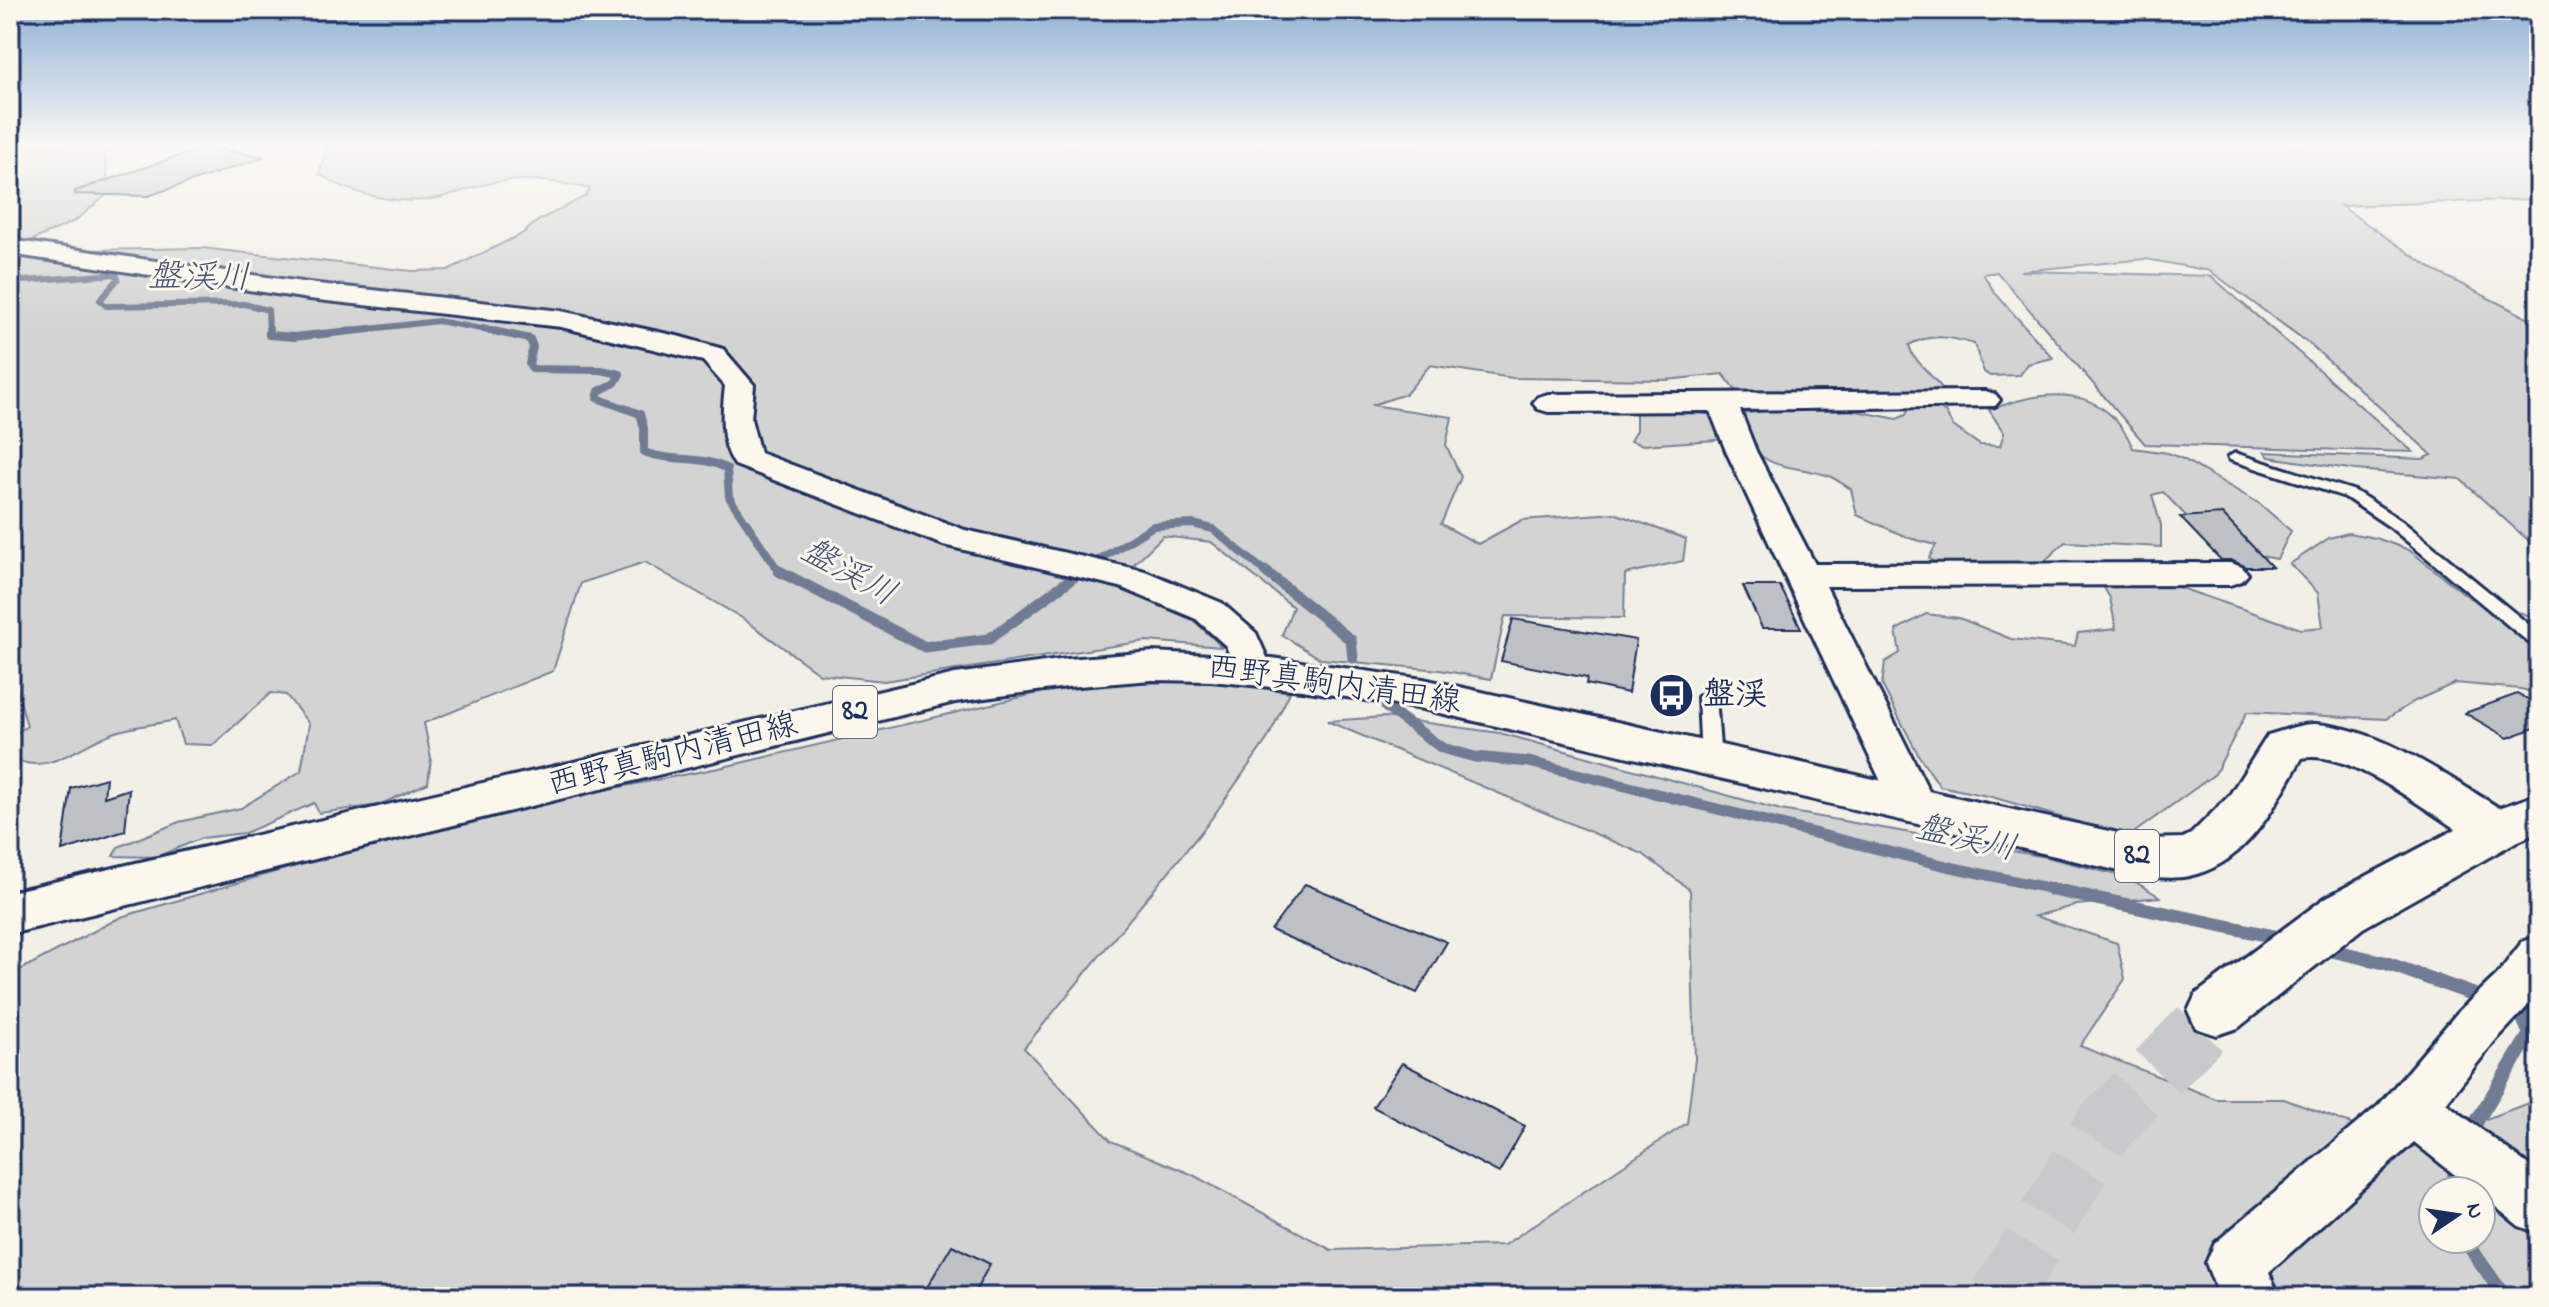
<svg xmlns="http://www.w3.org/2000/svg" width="2549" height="1307" font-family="'Indie Flower','Klee One',sans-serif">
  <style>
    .green { fill: #d2d3d2; stroke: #768198; stroke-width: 2; fill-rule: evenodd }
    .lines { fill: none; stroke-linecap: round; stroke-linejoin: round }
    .stream-far3 { stroke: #707b93; stroke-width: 6 }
    .stream-far2 { stroke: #707b93; stroke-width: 8 }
    .stream-far1 { stroke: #707b93; stroke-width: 11 }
    .stream { stroke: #707b93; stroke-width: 14 }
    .building { fill: #bdc0c4; stroke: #1b2f5e; stroke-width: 2 }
    .primary-tunnel { stroke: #c7c9cb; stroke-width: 61; stroke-dasharray: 61 31; stroke-linecap: butt }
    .service-casing { stroke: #1b2f5e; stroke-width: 6 }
    .minor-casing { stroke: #1b2f5e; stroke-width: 6 }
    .primary-casing { stroke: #1b2f5e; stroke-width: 6 }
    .service { fill: #fbf7ec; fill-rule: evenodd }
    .minor { fill: #fbf7ec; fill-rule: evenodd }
    .primary { fill: #fbf7ec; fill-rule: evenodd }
    .labels { text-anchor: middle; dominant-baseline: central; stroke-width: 6; stroke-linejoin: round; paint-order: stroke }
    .shield { fill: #fbf7ec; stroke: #5e6b89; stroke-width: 2 }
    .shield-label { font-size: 30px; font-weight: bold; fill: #1b2f5e }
    .street-label { font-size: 32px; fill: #1b2f5e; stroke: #fbf7ec }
    .poi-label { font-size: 32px; font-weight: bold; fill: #1b2f5e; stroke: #fbf7ec; text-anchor: start }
    .water-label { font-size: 34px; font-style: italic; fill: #465579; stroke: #fbf7ec }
  </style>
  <rect width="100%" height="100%" fill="#f2efe6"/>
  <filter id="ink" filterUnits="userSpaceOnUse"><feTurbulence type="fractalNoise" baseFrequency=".0125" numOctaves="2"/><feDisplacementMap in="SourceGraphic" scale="16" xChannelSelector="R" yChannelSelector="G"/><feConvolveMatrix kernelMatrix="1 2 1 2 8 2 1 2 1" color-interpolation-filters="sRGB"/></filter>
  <g filter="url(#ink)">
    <g class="green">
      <path d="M10 145H117L105 153 107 176 115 188 75 221 28 242 90 250 201 248 412 271 448 270 522 234 539 220 586 196 590 189C560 182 534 178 504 181 482 183 460 193 438 198 400 206 351 195 319 174L327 145H2539V199L2341 206 2435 271 2524 316 2539 320V550L2460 479 2356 470 2269 457 2265 452 2423 459 2432 455 2311 345 2210 271 2146 259 2020 271 2211 276 2413 452 2145 444 1997 272 1983 274 1995 293 2053 358 2028 364 2020 375 1990 376 1984 372 1974 344C1952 337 1930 333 1909 345L1913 356 1943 389 1941 397 1872 395 1838 390 1831 395 1836 407 1897 419 1906 415 1911 405H1931L1945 412 1953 426 1980 445 2000 446 2004 433 1989 410C2046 388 2105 383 2133 448L2168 453 2183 459 2260 504 2291 531 2277 559C2216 549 2204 535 2163 492L2152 495 2161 525V547L2065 542 2036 569 1937 564 1929 558 1936 545 1909 538 1857 515 1851 489C1844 485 1836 479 1829 476 1793 464 1768 473 1745 438L1643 445 1630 441 1636 431V412C1662 404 1690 412 1716 415 1738 417 1764 410 1785 407L1770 397 1737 392 1723 374 1666 380 1512 378 1430 365 1406 394 1372 405 1452 417 1446 445 1461 477 1441 524 1478 544 1522 520 1614 513 1686 539 1683 561 1625 574 1624 618 1505 616 1491 679 1440 670 1321 659 1282 635 1293 607 1211 542 1163 536 1134 564 1222 647 1146 641 884 681 820 674 742 618 645 562 581 583 553 671 424 723 431 758 428 783 379 805 319 813 314 803 245 833 202 838 156 857 113 856 118 847 179 822 241 808 301 771 309 724 286 695 271 693 213 745 183 744 175 720C157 724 137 726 119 731 83 741 46 781 10 756V737L27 726 10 665Z"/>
      <path d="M2348 533 2376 538 2409 550 2470 598 2539 618V694L2521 689 2455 683 2415 701 2386 719 2247 712 2215 774 2128 837 1992 797 1940 786 1919 756 1882 685 1885 662 1900 653 1896 630 1926 614 1959 618 2011 639 2075 646 2078 633 2116 629 2110 598 2102 584H2169L2301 629 2323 627 2318 593 2290 564 2329 538Z"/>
      <path d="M1208 680 1290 692 1268 738 1207 825 1024 1048 1111 1141 1193 1175 1331 1250 1504 1245 1687 1123 1695 1059 1690 890 1643 854 1327 721 1384 717 1500 733 1781 810 2046 857 2129 878 2160 897 2077 905 2035 916 2117 943 2125 979 2080 1046 2216 1099H2284L2412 1147 2539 1099V1297H10V975L121 917 463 817 719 768 1069 686ZM2433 1191H2481V1239H2433Z"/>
    </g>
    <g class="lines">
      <g class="stream-far3">
        <path d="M10 276 24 281 116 274 118 279 100 300 106 306 244 304 268 310 269 331"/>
        <path d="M352 331 438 321 493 331"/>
      </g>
      <g class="stream-far2">
        <path d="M269 329V335L294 337 370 329"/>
        <path d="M484 329 530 339 533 347 529 364 532 369 601 370 620 374 615 383 599 391 597 398 640 414 644 428V452C671 463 701 454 727 469L729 497 778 570 783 573"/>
        <path d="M1078 573 1153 526 1193 524 1213 529 1267 573"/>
      </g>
      <g class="stream-far1">
        <path d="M779 571 925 647 989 639 1082 571"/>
        <path d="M1265 571 1351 640 1353 658"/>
        <path d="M1386 707 1442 748 1475 757 1529 762 1946 866 2061 891"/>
      </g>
      <g class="stream">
        <path d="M2051 889 2286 939"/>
        <path d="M2321 948 2386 963 2489 1000"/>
        <path d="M2507 1009 2522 1016 2539 1012"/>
        <path d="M2475 1124 2530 1034 2522 1016"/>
        <path d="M2453 1161 2456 1191"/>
        <path d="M2464 1239 2505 1297"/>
      </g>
    </g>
    <g class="building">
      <path d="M205 147 265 157 148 196 75 194V191Z"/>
      <path d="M2222 514 2272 567H2246L2231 560H2221L2180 517Z"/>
      <path d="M1743 586H1780L1801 628H1762Z"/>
      <path d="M1513 619 1636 640 1628 693 1586 684 1587 678 1501 661Z"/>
      <path d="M2517 694 2539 706V726L2508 738 2465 713Z"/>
      <path d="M106 778 104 797 129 789 125 831 62 851 71 788Z"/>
      <path d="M1305 884 1447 942 1417 993 1271 930Z"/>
      <path d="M1402 1063 1525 1126 1499 1173 1373 1107Z"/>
      <path d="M952 1245 990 1264 972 1297H945L926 1289Z"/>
    </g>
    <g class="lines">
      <path class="primary-tunnel" d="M2000 1297 2104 1127 2217 1011"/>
      <defs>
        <g id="service">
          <path d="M2235 453 2355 491 2402 521 2539 633V647L2533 646 2390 527 2345 497 2230 460 2228 457Z"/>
          <path d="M1707 691 1716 697 1721 759 1718 764H1704L1701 759 1698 697Z"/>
        </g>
        <g id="minor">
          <path d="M10 240 309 283 561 311 677 336 723 349 754 385 751 419 760 453 965 530 1145 571 1222 603 1256 633 1273 671 1268 680 1254 683 1240 680 1226 646 1196 619 1120 587 943 545 735 465C719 442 722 412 725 386L703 361 561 327 309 299 10 254Z"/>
          <path d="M1985 391 1995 394 2000 400 1995 406 1740 410 1756 451 1815 564 2230 563 2242 567 2248 574 2242 581 2230 585 1826 586 1936 805 1929 816 1914 820 1899 816 1892 805 1726 451 1710 411 1548 412 1538 409 1533 403 1538 397 1548 394Z"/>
          <path d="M2539 936V994L2494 1042 2446 1103 2539 1173V1233L2519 1226 2481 1195V1191H2475L2414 1142 2269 1272 2279 1297H2219L2206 1263 2215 1243 2379 1105 2458 1012 2497 975 2522 942Z"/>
        </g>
        <path id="primary" d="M1152 652 1272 658 1423 679 2145 839 2183 838 2191 834 2229 796 2268 735C2283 731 2301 723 2316 724 2382 729 2445 775 2499 808L2539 794V832L2514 843 2363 928 2238 1028 2217 1035 2196 1028 2188 1011 2196 994 2325 898 2456 829C2419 805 2346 749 2302 758 2274 806 2249 863 2189 876 2175 879 2159 877 2145 877L1423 709 1302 690 1211 681 1152 680 1067 687 955 702 10 934V892L955 674 1067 659Z"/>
      </defs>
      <use href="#service" class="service-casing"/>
      <use href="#minor" class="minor-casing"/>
      <use href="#primary" class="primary-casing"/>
      <use href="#service" class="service"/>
      <use href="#minor" class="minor"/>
      <use href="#primary" class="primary"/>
    </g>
  </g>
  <linearGradient id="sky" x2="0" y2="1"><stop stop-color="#8fb1d4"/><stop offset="0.44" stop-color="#f9f8f4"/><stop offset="1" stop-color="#f9f8f4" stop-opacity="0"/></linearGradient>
  <rect width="2549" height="328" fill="url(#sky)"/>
  <defs>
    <symbol id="bus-disc" viewBox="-11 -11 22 22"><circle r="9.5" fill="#1b2f5e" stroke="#fbf7ec"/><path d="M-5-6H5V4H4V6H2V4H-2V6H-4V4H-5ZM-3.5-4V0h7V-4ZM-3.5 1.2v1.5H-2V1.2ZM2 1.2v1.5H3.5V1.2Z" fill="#fff"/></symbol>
  </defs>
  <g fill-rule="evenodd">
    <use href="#bus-disc" x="1646" y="670" width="51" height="51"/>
  </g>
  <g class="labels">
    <g class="shield">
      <rect x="833" y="686" width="44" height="52" rx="6"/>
      <rect x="2115" y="830" width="44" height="52" rx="6"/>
    </g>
    <g class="shield-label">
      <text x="855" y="712">82</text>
      <text x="2137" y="856">82</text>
    </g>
    <g class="street-label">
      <text transform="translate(1334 686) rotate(8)">西野真駒内清田線</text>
      <text transform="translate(673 756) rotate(-14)">西野真駒内清田線</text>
    </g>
    <g class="poi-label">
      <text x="1703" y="696">盤渓</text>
    </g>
    <g class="water-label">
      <text transform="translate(199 279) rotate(1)">盤渓川</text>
      <text transform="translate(848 574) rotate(29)">盤渓川</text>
      <text transform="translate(1966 840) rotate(13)">盤渓川</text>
    </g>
  </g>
  <rect width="2549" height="1307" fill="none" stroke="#fbf7ec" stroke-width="40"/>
  <rect x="20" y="20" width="2509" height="1267" fill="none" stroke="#1b2f5e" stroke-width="3" filter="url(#ink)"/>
  <g transform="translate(2457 1215) rotate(77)"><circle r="38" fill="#fbf7ec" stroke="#a1a7b3" stroke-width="2"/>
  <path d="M0-6L14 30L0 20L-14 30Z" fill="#1b2f5e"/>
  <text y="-12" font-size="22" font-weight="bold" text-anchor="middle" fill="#1b2f5e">N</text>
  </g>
</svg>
